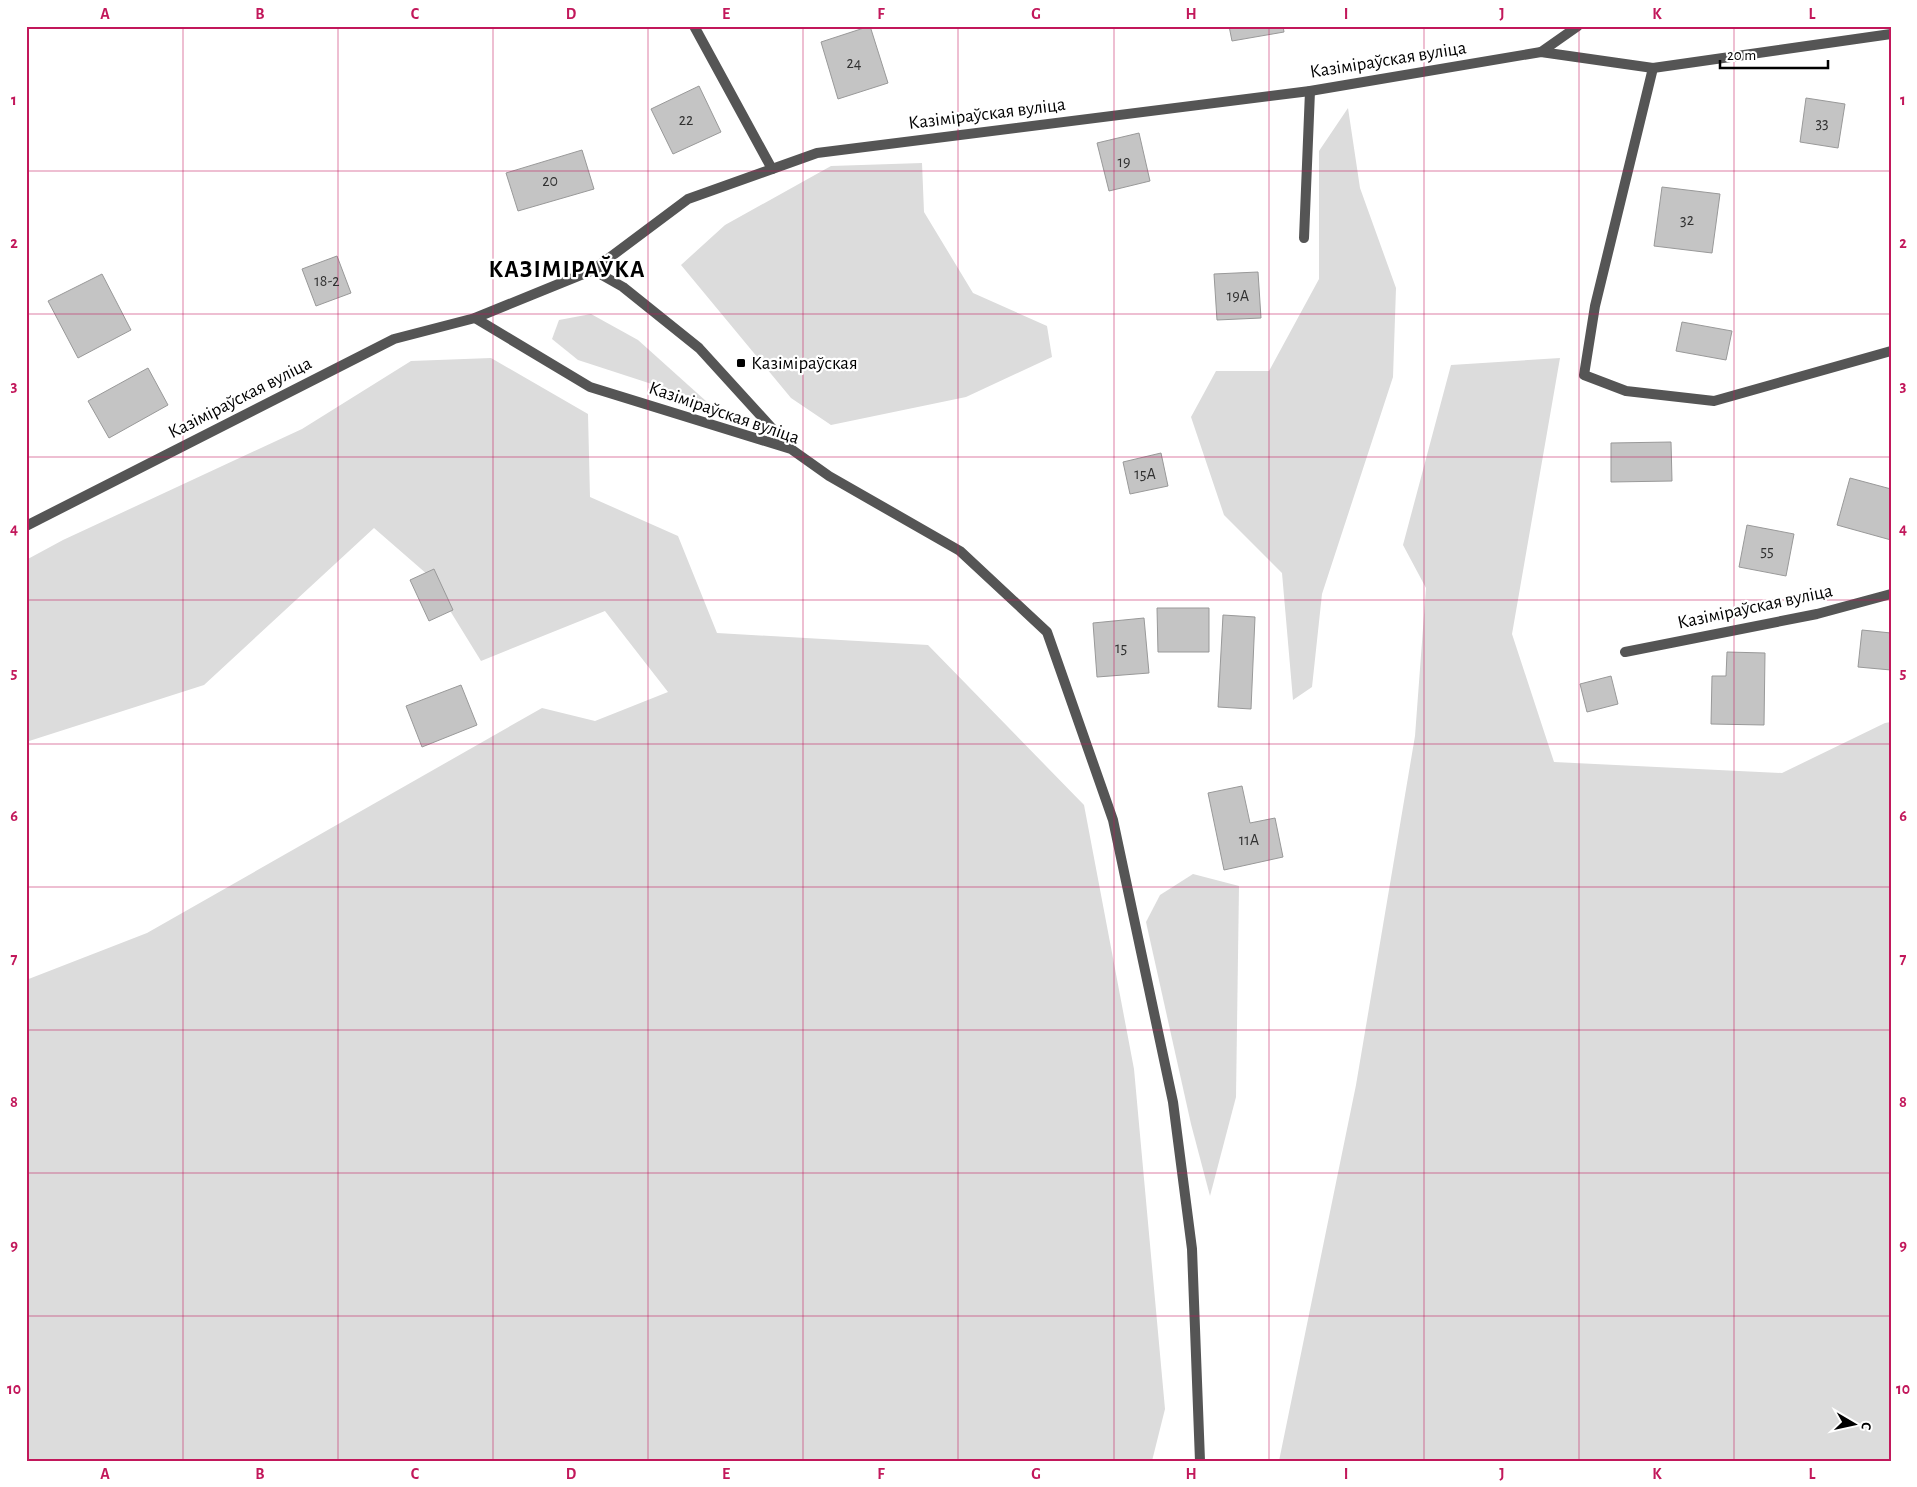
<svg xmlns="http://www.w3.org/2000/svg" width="1917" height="1487" font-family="'Alegreya Sans',sans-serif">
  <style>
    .green { fill: #dcdcdc }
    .building { fill: #c4c4c4; stroke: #999 }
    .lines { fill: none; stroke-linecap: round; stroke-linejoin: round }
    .service { stroke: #555; stroke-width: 10 }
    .minor { stroke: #555; stroke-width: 10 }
    .grid { fill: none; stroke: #c2185b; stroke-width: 1; stroke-opacity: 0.55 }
    .poi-dot { fill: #000; stroke: #fff; stroke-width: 2 }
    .labels { text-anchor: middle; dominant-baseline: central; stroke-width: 4.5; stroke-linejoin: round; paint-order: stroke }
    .number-label { font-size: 16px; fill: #313131 }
    .street-label { font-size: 19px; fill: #000; stroke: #fff }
    .poi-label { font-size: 19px; fill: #000; stroke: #fff; text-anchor: start }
    .district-label { font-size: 24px; font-weight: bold; letter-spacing: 1px; fill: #000; stroke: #fff }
    .neatline { fill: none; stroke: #c2185b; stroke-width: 2 }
    .grid-label { font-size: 16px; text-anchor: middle; font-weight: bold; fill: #c2185b }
  </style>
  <rect width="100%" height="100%" fill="#fff"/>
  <g class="green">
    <path d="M1348 108 1360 188 1396 288 1393 377 1322 594 1312 687 1293 700 1282 573 1224 515 1191 417 1216 371H1269L1319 279V151Z"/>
    <path d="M922 163 924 212 973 293 1047 326 1052 357 966 397 831 425 791 398 681 265 725 225 831 166Z"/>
    <path d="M591 314 638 340 707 402 578 360 552 339 559 320Z"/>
    <path d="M491 358 588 414 590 497 678 536 717 633 928 645 1084 805 1134 1069 1165 1409 1152 1461H26V980L147 933 542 708 595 721 668 692 605 611 481 661 428 575 374 528 204 685 26 742V560L63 540 302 429 411 361Z"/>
    <path d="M1560 358 1512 634 1554 762 1782 773 1885 723 1891 722V1461H1279L1356 1085 1415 736 1426 588 1403 545 1451 365Z"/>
    <path d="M1193 874 1239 886 1236 1097 1210 1196 1191 1124 1146 922 1160 895Z"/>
  </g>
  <g class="building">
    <path d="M870 26 888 83 838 99 821 42Z"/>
    <path d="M1229 26H1283L1284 32 1232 41Z"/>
    <path d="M699 86 721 132 673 154 651 109Z"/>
    <path d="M1806 98 1845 104 1838 148 1800 142Z"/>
    <path d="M1139 133 1150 181 1109 191 1097 143Z"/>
    <path d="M582 150 594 189 518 211 506 173Z"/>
    <path d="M1662 187 1720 194 1712 253 1654 246Z"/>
    <path d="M337 256 351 293 316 306 302 269Z"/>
    <path d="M1258 272 1261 318 1217 320 1214 274Z"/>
    <path d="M102 274 131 330 78 358 48 301Z"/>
    <path d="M1682 322 1732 331 1726 360 1676 351Z"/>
    <path d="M148 368 168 405 109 438 88 401Z"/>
    <path d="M1671 442 1672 481 1611 482V443Z"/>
    <path d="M1161 453 1168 486 1130 494 1123 462Z"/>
    <path d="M1850 478 1891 489V540L1837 525Z"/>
    <path d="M1747 525 1794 534 1786 576 1739 567Z"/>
    <path d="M434 569 453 610 429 621 410 580Z"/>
    <path d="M1157 608H1209V652H1158Z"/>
    <path d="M1223 615 1255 617 1251 709 1218 707Z"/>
    <path d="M1144 618 1149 673 1097 677 1093 623Z"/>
    <path d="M1862 630 1891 633V670L1858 667Z"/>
    <path d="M1727 652 1765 653 1764 725 1711 724 1712 676H1726Z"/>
    <path d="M1611 676 1618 704 1587 712 1580 684Z"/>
    <path d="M461 685 477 725 422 747 406 706Z"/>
    <path d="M1242 786 1250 823 1275 818 1283 857 1224 870 1208 793Z"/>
  </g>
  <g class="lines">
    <g class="service">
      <path d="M694 26 772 169"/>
      <path d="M1653 68 1595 306 1584 375 1626 391 1714 401 1891 351"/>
      <path d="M1304 238 1310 91"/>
    </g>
    <g class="minor">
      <path d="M1541 52 1578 26"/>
      <path d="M593 270 623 287 699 348 790 448"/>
      <path d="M475 318 590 387 791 449 829 476 960 551 1047 632 1113 820 1173 1102 1192 1249 1200 1461"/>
      <path d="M26 526 394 339 475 318 593 270 688 199 817 153 1310 91 1541 52 1653 68 1891 34"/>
      <path d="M1625 652 1817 614 1891 594"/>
    </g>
  </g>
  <path class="grid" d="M183 26V1461M338 26V1461M493 26V1461M648 26V1461M803 26V1461M958 26V1461M1114 26V1461M1269 26V1461M1424 26V1461M1579 26V1461M1734 26V1461M26 171H1891M26 314H1891M26 457H1891M26 600H1891M26 744H1891M26 887H1891M26 1030H1891M26 1173H1891M26 1316H1891"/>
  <rect class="poi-dot" x="736" y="358" width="10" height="10" rx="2.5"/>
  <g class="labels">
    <g class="number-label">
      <text x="854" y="63">24</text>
      <text x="686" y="120">22</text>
      <text x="1822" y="123">33</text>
      <text x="1124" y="162">19</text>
      <text x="550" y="181">20</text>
      <text x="1687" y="220">32</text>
      <text x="327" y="281">18-2</text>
      <text x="1238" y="296">19А</text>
      <text x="1145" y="474">15А</text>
      <text x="1767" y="551">55</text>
      <text x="1121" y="648">15</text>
      <text x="1249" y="840">11А</text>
    </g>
    <g class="street-label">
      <text transform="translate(1388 60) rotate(-9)">Казіміраўская вуліца</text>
      <text transform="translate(987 114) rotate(-7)">Казіміраўская вуліца</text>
      <text transform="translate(240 398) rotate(-27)">Казіміраўская вуліца</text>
      <text transform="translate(724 413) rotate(19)">Казіміраўская вуліца</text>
      <text transform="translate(1755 607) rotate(-12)">Казіміраўская вуліца</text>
    </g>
    <g class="poi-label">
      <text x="751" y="363">Казіміраўская</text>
    </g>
    <g class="district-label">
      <text x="567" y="270">КАЗІМІРАЎКА</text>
    </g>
  </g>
  <rect width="1917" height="1487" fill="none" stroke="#ffffff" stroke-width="55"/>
  <g transform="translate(1854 1424) rotate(99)" stroke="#ffffff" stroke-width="4" paint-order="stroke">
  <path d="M0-4L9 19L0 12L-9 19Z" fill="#000000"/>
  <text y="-8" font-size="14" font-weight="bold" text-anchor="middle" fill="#000000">С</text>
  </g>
  <path d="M1720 60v8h108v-8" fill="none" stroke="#000000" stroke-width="2.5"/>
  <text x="1727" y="60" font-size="15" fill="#000000" stroke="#ffffff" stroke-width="4" paint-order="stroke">20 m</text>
  <rect x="28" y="28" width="1862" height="1432" class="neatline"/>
  <g class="grid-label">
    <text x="105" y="19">A</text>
    <text x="260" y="19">B</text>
    <text x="415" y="19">C</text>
    <text x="571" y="19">D</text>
    <text x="726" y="19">E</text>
    <text x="881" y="19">F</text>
    <text x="1036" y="19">G</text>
    <text x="1191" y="19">H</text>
    <text x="1346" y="19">I</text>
    <text x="1502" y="19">J</text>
    <text x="1657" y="19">K</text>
    <text x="1812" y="19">L</text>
    <text x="14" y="105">1</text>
    <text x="1903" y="105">1</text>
    <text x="14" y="248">2</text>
    <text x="1903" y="248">2</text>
    <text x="14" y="391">3</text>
    <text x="1903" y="391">3</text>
    <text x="14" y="534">4</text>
    <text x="1903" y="534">4</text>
    <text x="14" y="678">5</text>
    <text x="1903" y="678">5</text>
    <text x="14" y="821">6</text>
    <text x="1903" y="821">6</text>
    <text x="14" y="964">7</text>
    <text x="1903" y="964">7</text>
    <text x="14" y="1107">8</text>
    <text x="1903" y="1107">8</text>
    <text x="14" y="1250">9</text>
    <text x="1903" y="1250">9</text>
    <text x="14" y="1394">10</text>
    <text x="1903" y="1394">10</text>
    <text x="105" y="1479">A</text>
    <text x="260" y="1479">B</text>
    <text x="415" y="1479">C</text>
    <text x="571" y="1479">D</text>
    <text x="726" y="1479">E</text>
    <text x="881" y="1479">F</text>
    <text x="1036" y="1479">G</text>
    <text x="1191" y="1479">H</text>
    <text x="1346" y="1479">I</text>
    <text x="1502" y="1479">J</text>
    <text x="1657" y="1479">K</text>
    <text x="1812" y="1479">L</text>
  </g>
</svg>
